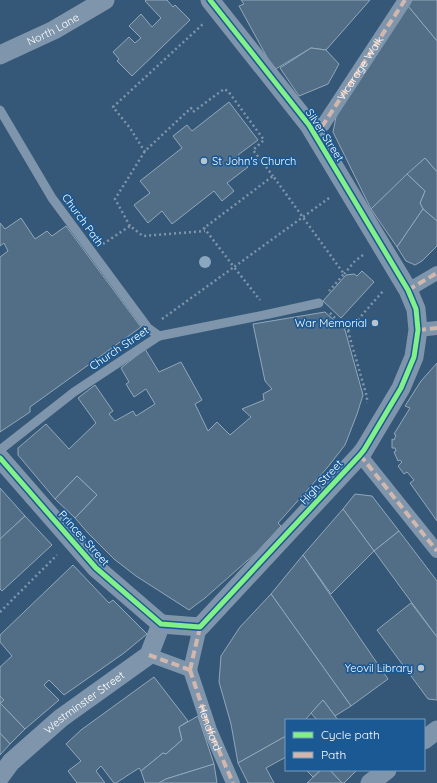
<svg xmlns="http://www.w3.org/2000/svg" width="437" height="783" font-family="Quicksand,sans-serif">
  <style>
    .building { fill: #526e87; stroke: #92a7b8 }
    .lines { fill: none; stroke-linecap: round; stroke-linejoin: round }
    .path { stroke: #7e95ab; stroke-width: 2.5; stroke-dasharray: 2 3; stroke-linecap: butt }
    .service { stroke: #7e95ab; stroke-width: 9 }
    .pedestrian { stroke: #7e95ab; stroke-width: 14 }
    .minor { stroke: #7e95ab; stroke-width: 19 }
    .quiet { stroke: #d1b7ad; stroke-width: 4; stroke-dasharray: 8 4; stroke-linecap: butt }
    .cycleway-casing { stroke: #1a5993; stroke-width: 8 }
    .cycleway { stroke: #82f089; stroke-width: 5 }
    .tree { fill: #8ba7c0 }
    .poi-dot { fill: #b8c5d0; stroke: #1a5993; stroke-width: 1.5 }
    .labels { text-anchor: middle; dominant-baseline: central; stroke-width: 3.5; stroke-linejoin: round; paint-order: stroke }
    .street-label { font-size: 11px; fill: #fff; stroke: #1a5993 }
    .poi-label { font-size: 11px; fill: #fff; stroke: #1a5993; text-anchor: end }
  </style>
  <rect width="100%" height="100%" fill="#355878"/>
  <g class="building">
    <path d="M146 0H167L173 7 175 5 190 20 132 76 117 61 119 59 113 52 129 37 135 43 141 38 129 26 141 14 152 27 161 18 145 1Z"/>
    <path d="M241 0H370L326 50 311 48 274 70 239 6 244 4Z"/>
    <path d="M412 0H437V41L408 6Z"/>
    <path d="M408 6 437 41V172L425 158 371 209 333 132 339 102Z"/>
    <path d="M311 48 326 50 339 64 328 84 299 96 280 68Z"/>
    <path d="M229 102 258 140 238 155 248 167 227 183 234 191 222 201 214 191 172 224 162 211 148 223 134 205 150 193 140 181 182 148 173 136 187 125 192 131Z"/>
    <path d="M425 158 437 172V221L423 209 420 203 425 191 407 174Z"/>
    <path d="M407 174 425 191 420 203 423 209 397 247 371 209Z"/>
    <path d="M423 209 437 221V246L422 261 415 265 406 261 397 247Z"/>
    <path d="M21 218 35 239 47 231 52 236 66 226 141 327 30 407V412L0 432V257L8 251 4 243 0 246V223L5 229Z"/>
    <path d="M362 271 374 282 341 318 323 301 346 275 354 274 357 276Z"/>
    <path d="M325 312 345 330 363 395 357 414 345 445 327 468 278 523 281 526 256 553 205 598 189 610 136 576 114 559 88 533 75 518 97 495 77 476 55 499 18 455V448L46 424 69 449 96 423 78 398 95 385 113 411 109 414 115 421 133 411 136 416 155 404 146 389 134 397 126 384 129 382 121 368 145 349 159 372 181 362 202 400 195 404 208 431 217 422 230 435 251 417 242 409 264 400 263 394 272 389 265 381 253 324Z"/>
    <path d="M437 363V521L410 483 414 480 407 472 404 474 398 466 402 462 400 460 398 461 394 452 396 451 395 448H392V439L394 440 396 435 394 434 410 408 405 406 421 381Z"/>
    <path d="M77 476 97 495 75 518 55 499Z"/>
    <path d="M0 488 25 516 0 539Z"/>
    <path d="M355 494 372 496 399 531 374 551 343 509Z"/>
    <path d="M343 509 374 551 331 594 303 555Z"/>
    <path d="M25 516 52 545 2 591 0 589V539Z"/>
    <path d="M399 531 437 581V637L374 551Z"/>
    <path d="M303 555 388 679 351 706 271 594Z"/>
    <path d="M73 565 109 603 113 600 147 634 124 653 64 695 49 680 44 685 59 700 25 729 0 703 4 700 0 696V667L12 656 0 642V635Z"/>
    <path d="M271 594 351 706 335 716 323 700 305 720H286V736L238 763 231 724 219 682 221 656 240 627Z"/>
    <path d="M411 603 437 637V700L428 699 377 630Z"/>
    <path d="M154 677 188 721 179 727 182 740 166 754 163 753 141 771 139 768 116 783H114L101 766 96 771 105 783H77L68 771 81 761 66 744 81 730Z"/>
    <path d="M0 696 4 700 0 703 25 729 10 744 0 733Z"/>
    <path d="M323 700 338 720H317L311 713Z"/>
    <path d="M198 716 214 764 166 779 159 783H145L141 771 163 753 166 754 182 740 179 727Z"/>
    <path d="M0 733 10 744 0 755Z"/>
    <path d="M286 736V757L266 768 274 783H248L238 763Z"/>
    <path d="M214 764 217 783H159L166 779Z"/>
    <path d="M306 770H321L313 777Z"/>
    <path d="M321 770H330L342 783H307Z"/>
    <path d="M330 770H357L344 783H342Z"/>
  </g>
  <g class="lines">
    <g class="path">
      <path d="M145 152 130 128 113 107 203 24"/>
      <path d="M329 198 303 217 234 267 204 228 273 176 344 274 329 291"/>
      <path d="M130 226 115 199 145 151 191 108 193 112 224 89 228 91 264 140 253 150 273 176"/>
      <path d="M103 244 130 226 143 236 205 231"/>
      <path d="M344 274 355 261 363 255"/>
      <path d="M330 313 348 331 367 397V403"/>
      <path d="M162 319 234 267 260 300"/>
      <path d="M348 331 384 290"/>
      <path d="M0 612 57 555"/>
    </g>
    <g class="service">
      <path d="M0 110 52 198 148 328 159 336"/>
      <path d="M0 450 74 392 159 336 269 314 319 303"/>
    </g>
    <g class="pedestrian">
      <path id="s1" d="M309 125H323L405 0"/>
      <path d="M408 290 437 273"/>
      <path d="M418 330 437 328"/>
      <path d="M360 455 437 551"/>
      <path d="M149 655 190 670"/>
      <path id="s2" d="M190 670 210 730 233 783"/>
      <path d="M190 670 200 627"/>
    </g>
    <g class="minor">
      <path id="s3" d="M0 55 54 30 105 0"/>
      <path d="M0 458 96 568 161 624"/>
      <path d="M161 624 200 627 360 455 364 450 401 388 414 357 418 330 416 309 408 290 309 125 210 0"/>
      <path d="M424 740 437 730"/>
      <path id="s4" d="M0 777 11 762 61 718 149 655 161 624"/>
      <path d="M370 783 387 770"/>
    </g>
    <g class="quiet">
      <path d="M309 125H323L405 0"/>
      <path d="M408 290 437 273"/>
      <path d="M418 330 437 328"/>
      <path d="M360 455 437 551"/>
      <path d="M149 655 190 670"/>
      <path d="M190 670 210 730 233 783"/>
      <path d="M190 670 200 627"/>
    </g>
    <defs>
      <path id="cycleway" d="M0 458 96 568 161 624 200 627 360 455 364 450 401 388 414 357 418 330 416 309 408 290 309 125 210 0"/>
    </defs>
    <use href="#cycleway" class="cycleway-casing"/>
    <use href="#cycleway" class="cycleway"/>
  </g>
  <circle class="tree" cx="205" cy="262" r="6"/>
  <g class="poi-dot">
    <circle cx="204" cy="161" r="4"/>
    <circle cx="375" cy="323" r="4"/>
    <circle cx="421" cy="668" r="4"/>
  </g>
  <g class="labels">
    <g class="street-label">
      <text stroke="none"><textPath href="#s3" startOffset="59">North Lane</textPath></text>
      <text stroke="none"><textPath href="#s1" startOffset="82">Vicarage Walk</textPath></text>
      <text transform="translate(325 135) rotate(57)">Silver Street</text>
      <text transform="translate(83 220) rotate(54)">Church Path</text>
      <text transform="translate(119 348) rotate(-34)">Church Street</text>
      <text transform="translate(321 482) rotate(-47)">High Street</text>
      <text transform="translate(84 538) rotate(48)">Princes Street</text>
      <text stroke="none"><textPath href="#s4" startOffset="113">Westminster Street</textPath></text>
      <text stroke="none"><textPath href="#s2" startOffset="61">Hendford</textPath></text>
    </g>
    <g class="poi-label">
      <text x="212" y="161" text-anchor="start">St John's Church</text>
      <text x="367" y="323">War Memorial</text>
      <text x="413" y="668">Yeovil Library</text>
    </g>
  </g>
  <rect x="285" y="719" width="140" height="52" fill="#1a5993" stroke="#769bbe"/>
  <rect x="293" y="732" width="20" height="6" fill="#82f089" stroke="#769bbe"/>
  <text x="321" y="739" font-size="12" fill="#ffffff">Cycle path</text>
  <rect x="293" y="752" width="20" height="6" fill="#d1b7ad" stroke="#769bbe"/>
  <text x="321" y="759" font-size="12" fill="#ffffff">Path</text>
</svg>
